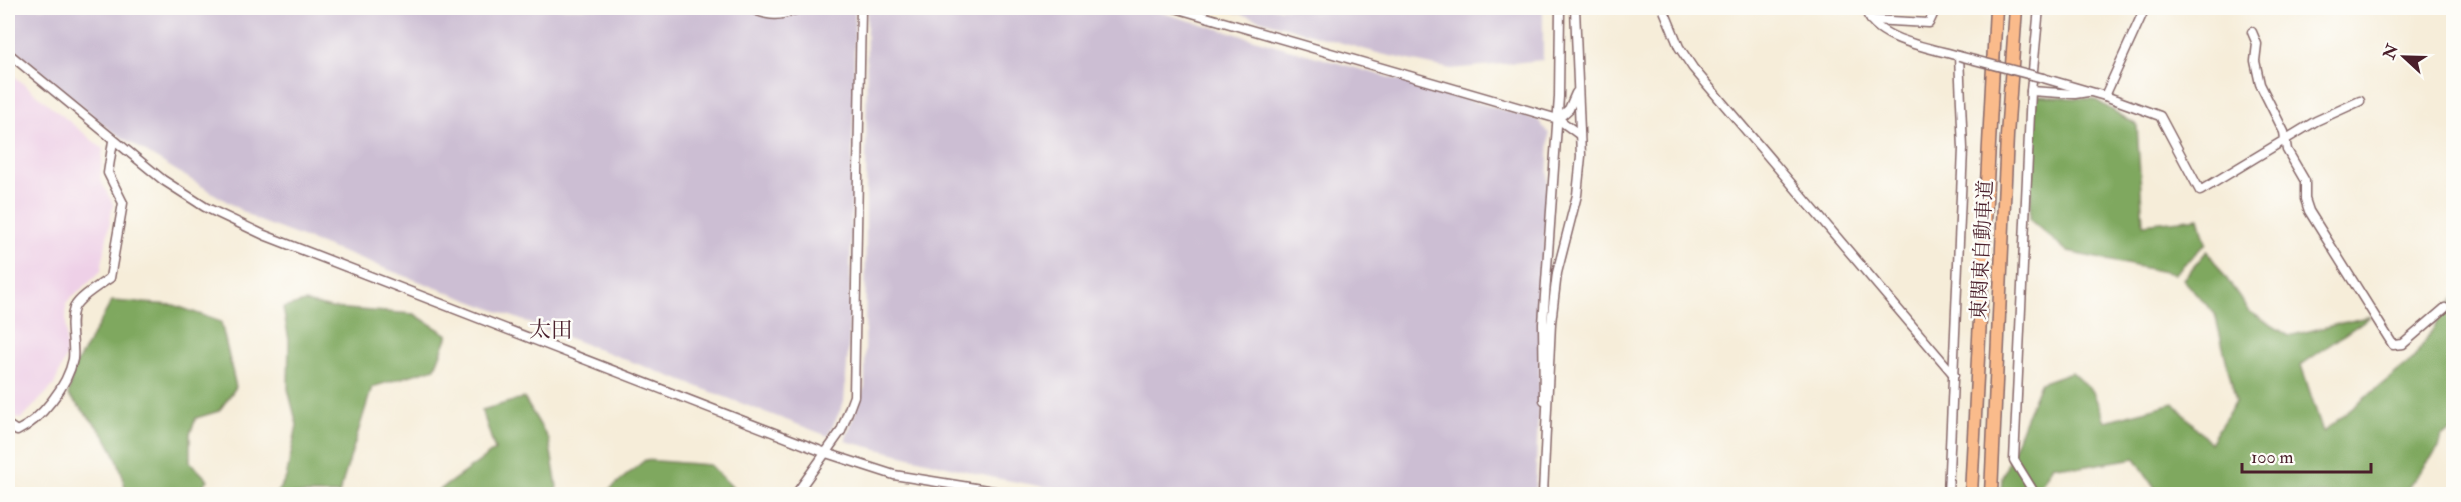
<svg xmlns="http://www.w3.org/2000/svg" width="2461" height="502" font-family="'IM FELL Double Pica','Noto Serif JP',serif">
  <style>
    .built { fill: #eed0e7 }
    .industrial { fill: #ccbed3 }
    .forest { fill: #7fa85f; stroke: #646445; stroke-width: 1.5 }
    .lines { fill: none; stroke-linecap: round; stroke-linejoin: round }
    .minor-casing { stroke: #866768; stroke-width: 11 }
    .highway-casing { stroke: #866768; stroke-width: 15 }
    .minor { stroke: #fff; stroke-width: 8 }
    .highway { stroke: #fabb8b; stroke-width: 12 }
    .minor-bridge-casing { stroke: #866768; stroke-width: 11; stroke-linecap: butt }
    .minor-bridge { stroke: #fff; stroke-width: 8 }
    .labels { text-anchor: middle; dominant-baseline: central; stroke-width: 5; stroke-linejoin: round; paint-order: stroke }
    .street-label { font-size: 20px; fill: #4a1f2b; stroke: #fdfcf7 }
    .quarter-label { font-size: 22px; fill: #4a1f2b; stroke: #fdfcf7 }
  </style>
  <rect width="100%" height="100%" fill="#fdfcf7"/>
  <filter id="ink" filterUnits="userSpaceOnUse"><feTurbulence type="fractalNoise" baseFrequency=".0167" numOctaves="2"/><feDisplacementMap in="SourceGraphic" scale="12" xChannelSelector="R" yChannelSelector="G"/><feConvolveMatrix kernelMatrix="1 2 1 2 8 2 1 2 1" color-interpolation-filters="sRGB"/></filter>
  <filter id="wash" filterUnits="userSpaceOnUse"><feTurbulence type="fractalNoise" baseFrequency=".008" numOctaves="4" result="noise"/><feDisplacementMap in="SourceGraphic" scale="24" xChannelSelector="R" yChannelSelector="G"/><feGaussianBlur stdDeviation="1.35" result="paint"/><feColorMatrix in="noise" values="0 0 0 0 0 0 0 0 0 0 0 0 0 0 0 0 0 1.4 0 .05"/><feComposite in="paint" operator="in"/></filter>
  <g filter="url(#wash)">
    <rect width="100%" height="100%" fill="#f6edd9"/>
    <path class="built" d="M8 71 103 149 100 179 113 204 101 271 66 303V356L54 385 21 419 10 416 8 412Z"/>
    <g class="industrial">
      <path d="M8 8H855L849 338 844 402 828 436 257 220 110 130 8 43Z"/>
      <path d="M867 8H1145L1538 120 1549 134 1535 494H1085L995 478 845 441 865 386Z"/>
      <path d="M1219 8H1543V60L1451 69 1381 54Z"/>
    </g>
    <g class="forest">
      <path d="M2034 96 2094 99 2137 125 2143 224 2199 218 2206 243 2174 274 2068 252 2030 220Z"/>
      <path d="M2207 251 2250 312 2289 336 2371 316 2301 365 2323 432 2413 359 2453 299V430L2442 436 2439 448 2403 494H2159L2135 458 2080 467 2053 465 2036 494H2001L2002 478 2040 383 2071 372 2093 392 2105 421 2174 403 2210 443 2236 401 2215 314 2183 279Z"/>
      <path d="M112 301 174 305 221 322 236 387 219 411 196 418 190 434V462L208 480 195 494H133L126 491C116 442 101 430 68 395L74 368Z"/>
      <path d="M305 302 332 308 414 314 448 335 435 368 372 387 339 494H276L286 478 297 425 288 389 289 340 283 308Z"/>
      <path d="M524 398 549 440 557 487 553 494H434L495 450 482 410Z"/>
      <path d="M645 460 710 465 739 494H604Z"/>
    </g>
  </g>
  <g filter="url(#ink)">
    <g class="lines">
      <defs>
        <g id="minor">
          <path d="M750 8C770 17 780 17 800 8"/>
          <path d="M1175 8 1558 119 1580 135"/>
          <path d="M1663 8 1679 47 1693 68 1954 375"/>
          <path d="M1865 8C1873 40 1931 48 1959 56L1963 149 1948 494"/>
          <path d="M1871 20 1929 23 1936 8"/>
          <path d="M2252 32 2257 44 2255 61 2260 84 2284 132 2287 150 2305 181V199L2309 211 2393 345 2403 344 2445 308"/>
          <path d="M8 53 163 180 205 207 264 235 826 453 894 475 1012 494"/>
          <path d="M2043 78 2105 96 2145 8"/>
          <path d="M2031 91 2075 94 2088 92"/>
          <path d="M2105 96 2160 116 2200 191 2316 121 2360 101"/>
          <path d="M1558 119 1569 109 1576 93"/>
          <path d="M1544 400 1543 324 1559 97 1560 8"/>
          <path d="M8 425 17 431C41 420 68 385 73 359 75 343 68 324 74 308 79 297 100 285 110 278L123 203 108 173 113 141"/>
          <path d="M796 494 841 431 854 396 861 8"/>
          <path d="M1543 494 1551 323 1557 273 1577 195 1581 156 1575 8"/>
          <path d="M2035 494 2014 460 2031 91 2039 8"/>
        </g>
        <g id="highway">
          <path d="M1971 494 1996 8"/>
          <path d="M1991 494 2007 136 2016 8"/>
        </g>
      </defs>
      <use href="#minor" class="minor-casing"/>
      <use href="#highway" class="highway-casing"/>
      <use href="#minor" class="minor"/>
      <use href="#highway" class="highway"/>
      <defs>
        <path id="minor-bridge" d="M1959 56 2043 78"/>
      </defs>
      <use href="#minor-bridge" class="minor-bridge-casing"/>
      <use href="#minor-bridge" class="minor-bridge"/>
    </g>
  </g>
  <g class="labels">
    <g class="street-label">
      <text transform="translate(1982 250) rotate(-87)">東関東自動車道</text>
    </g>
    <g class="quarter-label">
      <text x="551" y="330">太田</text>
    </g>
  </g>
  <rect width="2461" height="502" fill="none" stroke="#fdfcf7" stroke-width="30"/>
  <g transform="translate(2404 57) rotate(292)" stroke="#fdfcf7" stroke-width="4.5" paint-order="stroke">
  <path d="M0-4.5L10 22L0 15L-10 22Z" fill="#4a1f2b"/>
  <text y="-9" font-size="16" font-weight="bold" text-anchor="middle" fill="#4a1f2b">N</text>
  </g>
  <path d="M2242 463v9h129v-9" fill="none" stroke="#4a1f2b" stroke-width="3"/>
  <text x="2251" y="463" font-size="18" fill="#4a1f2b" stroke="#fdfcf7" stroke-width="4.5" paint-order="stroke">100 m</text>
</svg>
